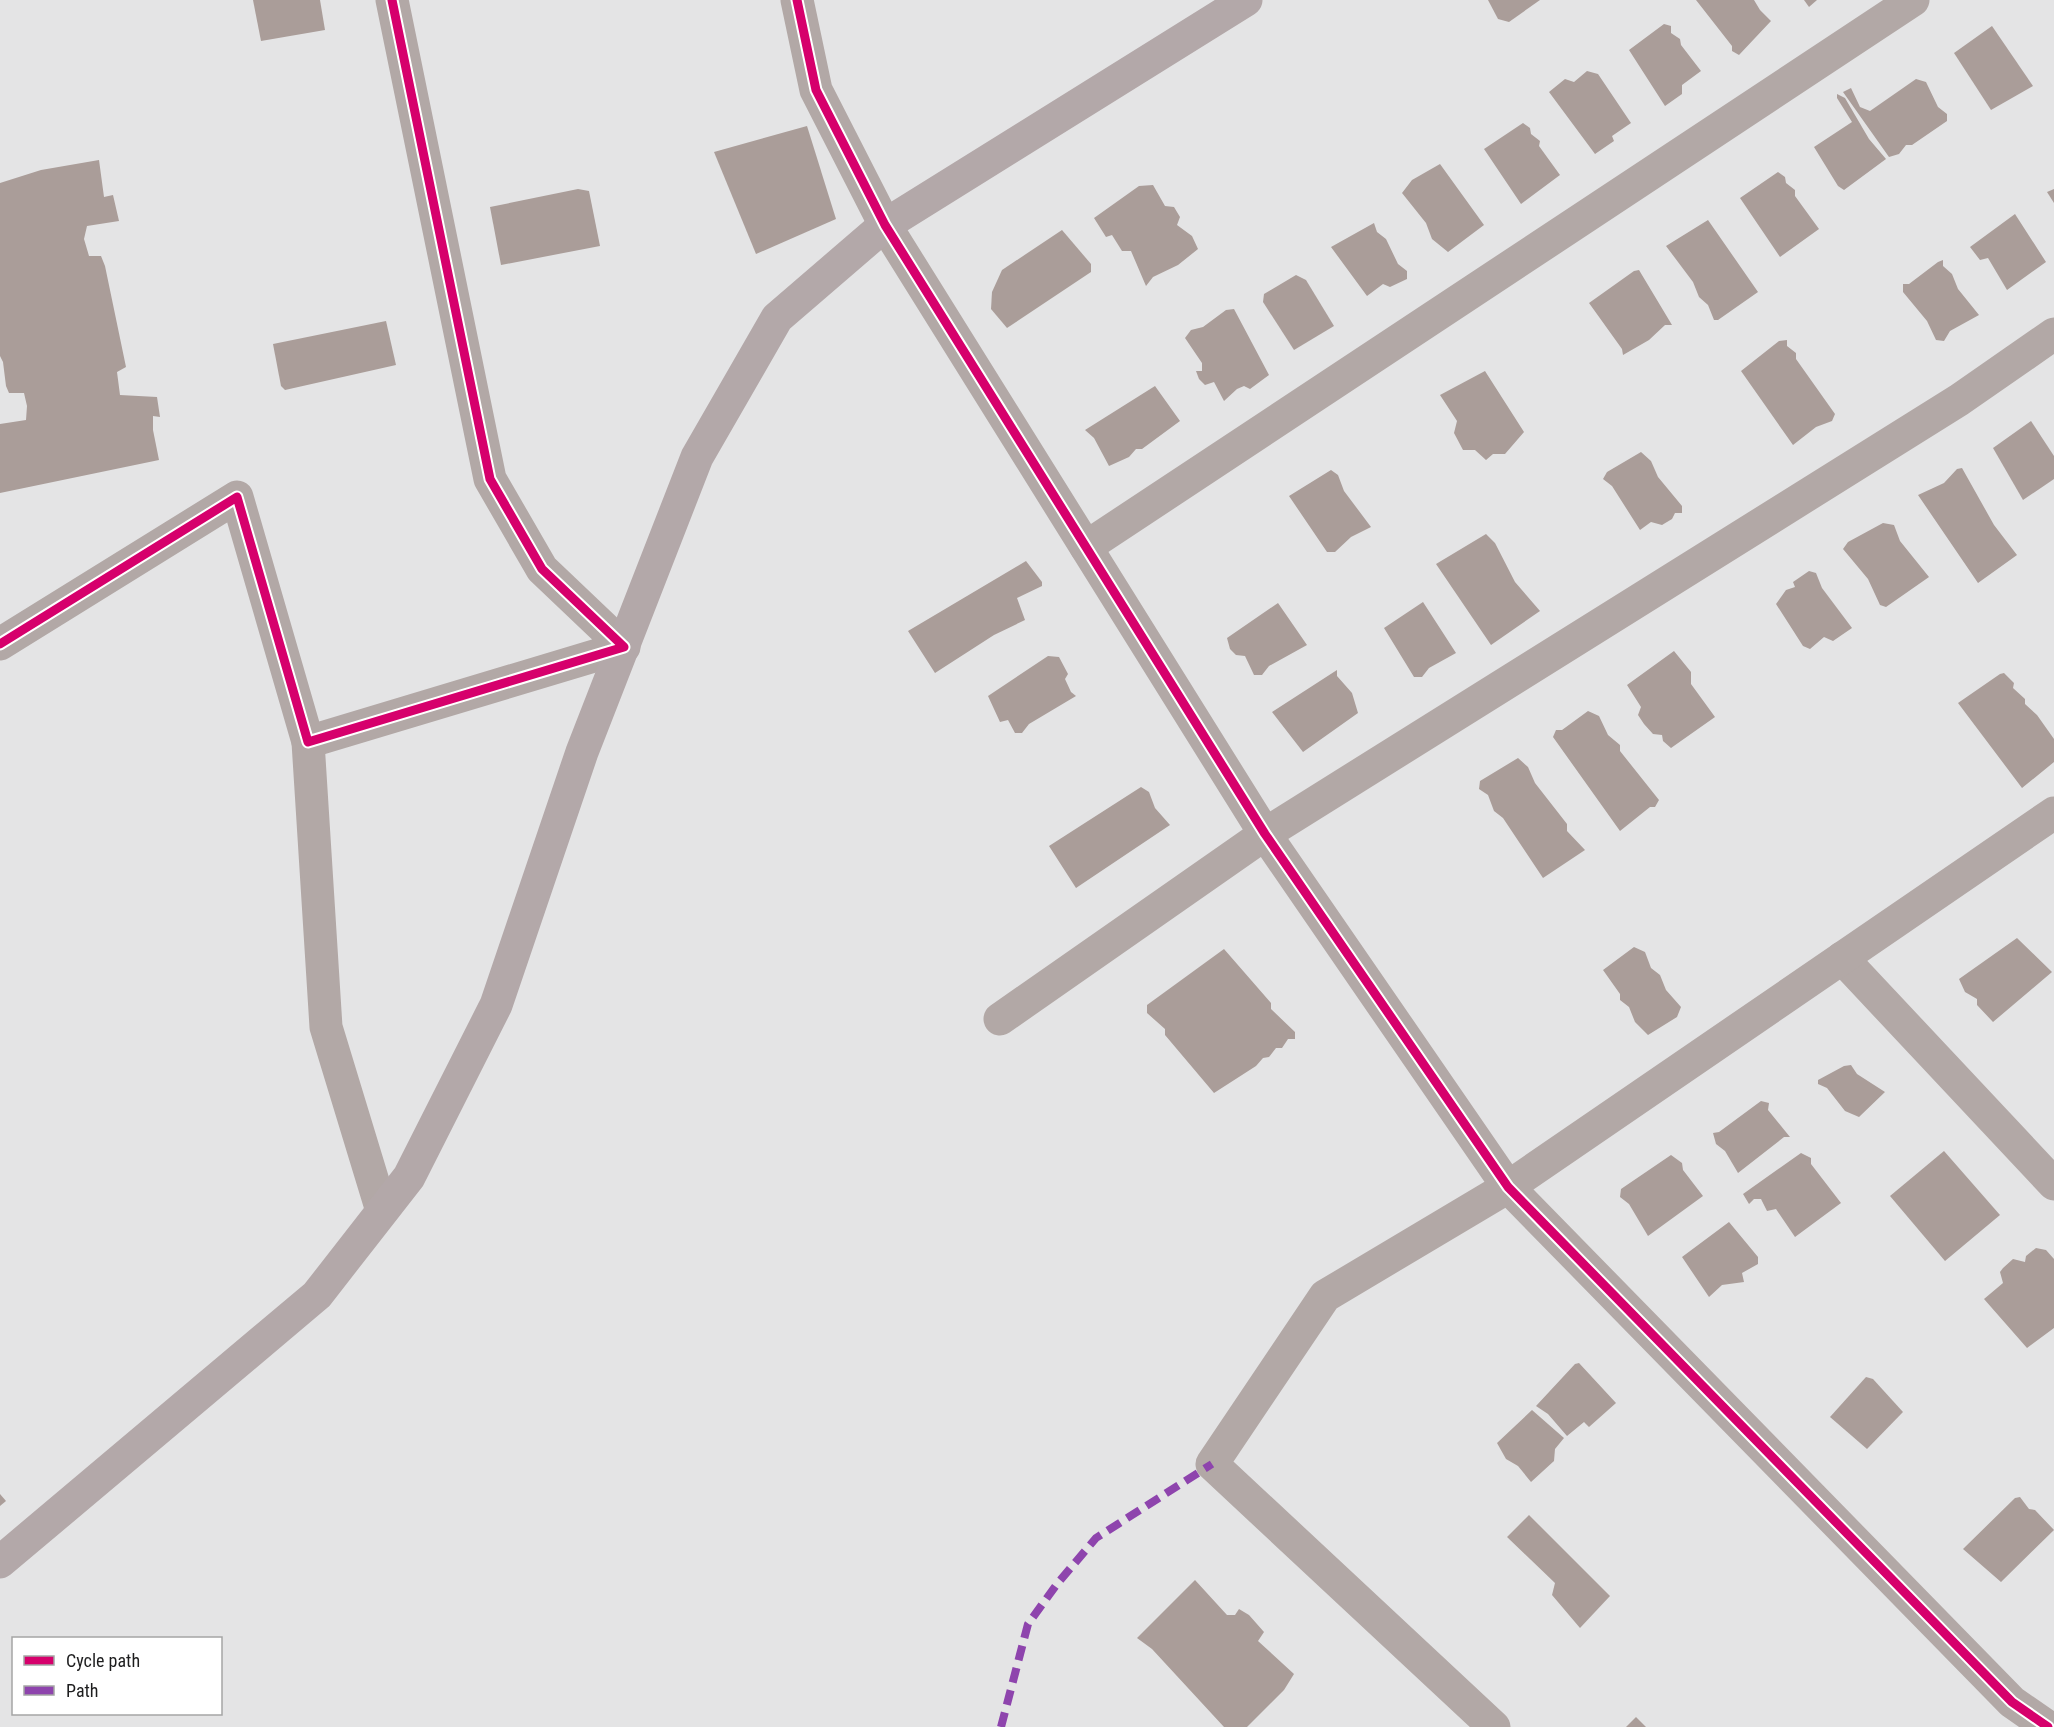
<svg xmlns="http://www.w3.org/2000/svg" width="2054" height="1727" font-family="'Roboto Condensed',sans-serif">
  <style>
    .building { fill: #aa9d99 }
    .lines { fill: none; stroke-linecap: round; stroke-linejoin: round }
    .minor { stroke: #b2a8a6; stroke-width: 33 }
    .major { stroke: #b3a8a9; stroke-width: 33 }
    .quiet { stroke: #8e44ad; stroke-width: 8; stroke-dasharray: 15 8; stroke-linecap: butt }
    .cycleway-casing { stroke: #fff; stroke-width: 13 }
    .cycleway { stroke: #d6006c; stroke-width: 9 }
  </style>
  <rect width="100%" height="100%" fill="#e4e4e5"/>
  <g class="building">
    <path d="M253 0H320L325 30 261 41Z"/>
    <path d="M1488 0H1540L1509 22 1498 19Z"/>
    <path d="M1696 0H1754L1760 10 1771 21 1739 55 1732 51V46Z"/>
    <path d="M1804 0H1817L1809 7Z"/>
    <path d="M1664 24 1671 26V33L1680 39 1681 45 1701 71 1682 85V94L1665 106 1629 50Z"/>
    <path d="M1992 26 2033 86 1991 110 1954 53Z"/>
    <path d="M1587 71 1598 74 1631 123 1612 136 1614 141 1595 154 1549 92 1565 79 1574 82Z"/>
    <path d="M1916 79 1926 82 1938 107 1947 114V121L1912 145H1906L1899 154 1889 157 1843 92 1851 88 1860 107 1870 111Z"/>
    <path d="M1837 94 1845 98 1869 139 1886 159 1844 190 1838 186 1814 147 1852 122 1837 98Z"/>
    <path d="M1523 123 1530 128 1531 134 1540 141 1539 146 1560 175 1521 204 1484 149Z"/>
    <path d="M807 126 836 219 756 254 714 152Z"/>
    <path d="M99 160 104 197 113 195 119 221 87 226 84 239 89 256H101L105 266 126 367 117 372 120 395 157 397 160 417 153 416V430L159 460 0 493V424L26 420 27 406 24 393H9L6 386 3 362 0 356V183L41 170Z"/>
    <path d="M1440 164 1484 225 1448 252 1432 239 1426 223 1402 193 1412 180Z"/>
    <path d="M1778 172 1785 177 1786 183 1795 190V196L1819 229 1780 257 1740 198Z"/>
    <path d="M1153 185 1165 206 1174 207 1180 217 1177 225 1192 236 1198 249 1178 265 1153 277 1146 286 1131 251H1122L1112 235 1106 237 1094 218 1139 186Z"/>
    <path d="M578 189 589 191 600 246 501 265 490 207Z"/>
    <path d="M2054 189V203L2047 192Z"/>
    <path d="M2015 214 2046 262 2007 290 1988 258 1980 260 1970 247Z"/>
    <path d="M1708 220 1758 292 1718 320H1714L1708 305 1699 297 1693 282 1666 246Z"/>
    <path d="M1374 223 1377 232 1386 239 1398 264 1407 271V279L1390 287 1383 284 1367 296 1331 247Z"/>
    <path d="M1062 230 1091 264V272L1007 328 991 309 992 292 1002 270Z"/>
    <path d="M1943 260V266L1952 274 1958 289 1979 315 1950 331 1944 341 1936 340 1927 321 1903 292V284H1909L1938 262Z"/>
    <path d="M1639 270 1672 325H1665L1649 340 1623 355 1622 349 1589 303 1634 271Z"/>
    <path d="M1296 275 1306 280 1334 326 1294 350 1263 302 1264 294Z"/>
    <path d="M1234 309 1269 375 1250 389 1244 386 1237 389 1224 401 1214 382 1205 385 1199 379 1196 371H1202V363L1185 338 1191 330 1203 327 1226 310Z"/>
    <path d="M386 321 396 365 285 390 281 386 273 344Z"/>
    <path d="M1787 340V346L1796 353V359L1835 414 1832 421 1816 427 1793 445 1741 371 1779 341Z"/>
    <path d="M1485 371 1524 432 1505 454H1493L1486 460 1475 450H1463L1454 433 1457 421 1440 395Z"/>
    <path d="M1155 386 1180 421 1142 449H1136L1129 457 1109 466 1094 438 1085 430Z"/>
    <path d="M2031 421 2054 456V479L2023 500 1993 448Z"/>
    <path d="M1641 452 1651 461 1658 477 1682 506V513H1675L1672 519 1662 525 1651 522 1640 530 1612 486 1603 479 1607 472Z"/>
    <path d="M1962 468 1994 525 2017 555 1978 583 1918 495 1944 483 1957 469Z"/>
    <path d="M1331 470 1338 475 1344 491 1371 527 1351 537 1335 552H1327L1289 496Z"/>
    <path d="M1883 523 1894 525 1900 541 1929 577 1886 607 1880 605 1868 579 1843 549 1848 542Z"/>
    <path d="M1486 534 1495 543 1515 582 1540 611 1491 645 1436 564Z"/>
    <path d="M1026 561 1042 582V586L1017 598 1025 620 994 635 935 673 908 631Z"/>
    <path d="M1809 571 1816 573 1822 588 1852 628 1833 641 1824 637 1810 649 1803 646 1776 604 1786 590 1795 587 1793 582Z"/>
    <path d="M1423 602 1456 653 1429 668 1422 677H1414L1384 628Z"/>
    <path d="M1278 603 1307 645 1269 666 1262 675H1254L1245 656 1236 655 1230 649 1227 638Z"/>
    <path d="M1674 651 1691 672V684L1715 717 1671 748 1663 741 1662 735 1653 734 1644 724 1638 715 1641 707 1627 685Z"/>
    <path d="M1048 656 1059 657 1068 674 1065 679 1071 692 1076 696 1029 724 1022 733H1015L1008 720 1000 722 988 696Z"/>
    <path d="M1337 670V676L1352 693 1358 713 1303 752 1272 712Z"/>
    <path d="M2004 673 2014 683 2013 688 2025 699V704L2037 715 2054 739V762L2022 788 1958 703 2000 674Z"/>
    <path d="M1588 711 1599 716 1608 735 1620 745V751L1659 800 1655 807H1650L1620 831 1553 737 1556 730H1562Z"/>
    <path d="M1518 758 1528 767 1535 783 1567 824V831L1585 850 1543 878 1503 818 1494 811 1488 795 1479 789 1480 781Z"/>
    <path d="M1141 787 1149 792 1155 808 1170 825 1076 888 1049 846Z"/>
    <path d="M2017 938 2052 972 1993 1022 1977 1005V999L1965 992 1959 979Z"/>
    <path d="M1634 947 1645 952 1651 968 1660 975 1666 990 1681 1007 1677 1017 1648 1035 1635 1022 1629 1007 1620 1000V994L1603 970Z"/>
    <path d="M1224 949 1271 1003V1009L1295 1032V1039H1288L1282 1048H1276L1269 1057 1263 1058 1256 1066 1214 1093 1165 1035V1029L1147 1013V1005Z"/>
    <path d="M1851 1065 1857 1074 1885 1092 1859 1117 1845 1111 1827 1088 1818 1084V1080L1844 1066Z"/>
    <path d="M1761 1101 1769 1103 1768 1110 1790 1137H1784L1738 1173 1725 1151 1716 1144 1713 1133 1719 1132Z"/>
    <path d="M1944 1151 2000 1215 1945 1261 1890 1196Z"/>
    <path d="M1801 1153 1811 1158V1164L1841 1203 1795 1237 1776 1209 1767 1211 1761 1199H1754L1749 1204 1743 1194Z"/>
    <path d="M1671 1155 1682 1163 1683 1170 1703 1196 1648 1236 1629 1204 1620 1197 1621 1189Z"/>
    <path d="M1729 1222 1758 1257V1264L1742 1273 1744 1282 1722 1285 1709 1297 1682 1257Z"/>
    <path d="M2036 1248 2046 1250 2054 1259V1328L2027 1348 1984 1299 2003 1283 2000 1272 2003 1268 2013 1259 2025 1262 2026 1256Z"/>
    <path d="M1579 1363 1616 1403 1589 1427 1584 1422 1567 1436 1548 1414 1536 1406 1575 1364Z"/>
    <path d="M1866 1377 1873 1379 1903 1412 1867 1449 1830 1417Z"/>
    <path d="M1532 1410 1564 1438 1555 1449 1554 1461 1531 1482 1518 1466 1506 1459 1497 1443Z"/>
    <path d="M0 1494 6 1501 0 1506Z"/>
    <path d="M2020 1497 2029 1509 2035 1510 2054 1530 2001 1582 1963 1549 2015 1498Z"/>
    <path d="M1529 1515 1610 1596 1580 1628 1552 1595 1555 1583 1507 1537Z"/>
    <path d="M1195 1580 1227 1615H1235L1239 1609 1249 1615 1264 1632 1258 1641 1294 1674 1284 1690 1247 1727H1224L1152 1649 1137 1638Z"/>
    <path d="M1636 1717 1646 1727H1626Z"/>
  </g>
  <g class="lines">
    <g class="minor">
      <path d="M797 0 816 90 885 225 1265 834 1508 1187 2012 1702 2048 1727"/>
      <path d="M1086 547 1913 0"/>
      <path d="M0 644 237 497 308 742 624 647 542 569 490 479 392 0"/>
      <path d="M308 742 326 1027 382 1211"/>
      <path d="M1842 958 2054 1184"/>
      <path d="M1000 1019 1265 834 1959 400 2054 334"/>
      <path d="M1494 1727 1212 1464 1325 1296 1508 1187 2054 813"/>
    </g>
    <path class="major" d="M0 1562 317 1295 409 1177 496 1005 582 752 697 457 777 318 885 225 1246 0"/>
    <path class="quiet" d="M1001 1727 1028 1624 1057 1584 1096 1538 1212 1464"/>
    <defs>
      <g id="cycleway">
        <path d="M797 0 816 90 885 225 1265 834 1508 1187 2012 1702 2048 1727"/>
        <path d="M0 644 237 497 308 742 624 647 542 569 490 479 392 0"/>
      </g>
    </defs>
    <use href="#cycleway" class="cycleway-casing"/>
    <use href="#cycleway" class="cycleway"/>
  </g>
  <rect x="12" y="1637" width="210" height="78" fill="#ffffff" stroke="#a5a5a5" stroke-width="1.5"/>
  <rect x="24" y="1656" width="30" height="9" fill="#d6006c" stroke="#a5a5a5" stroke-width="1.5"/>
  <text x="66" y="1667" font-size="18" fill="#1d1d1e">Cycle path</text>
  <rect x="24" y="1686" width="30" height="9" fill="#8e44ad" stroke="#a5a5a5" stroke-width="1.5"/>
  <text x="66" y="1697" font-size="18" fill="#1d1d1e">Path</text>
</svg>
